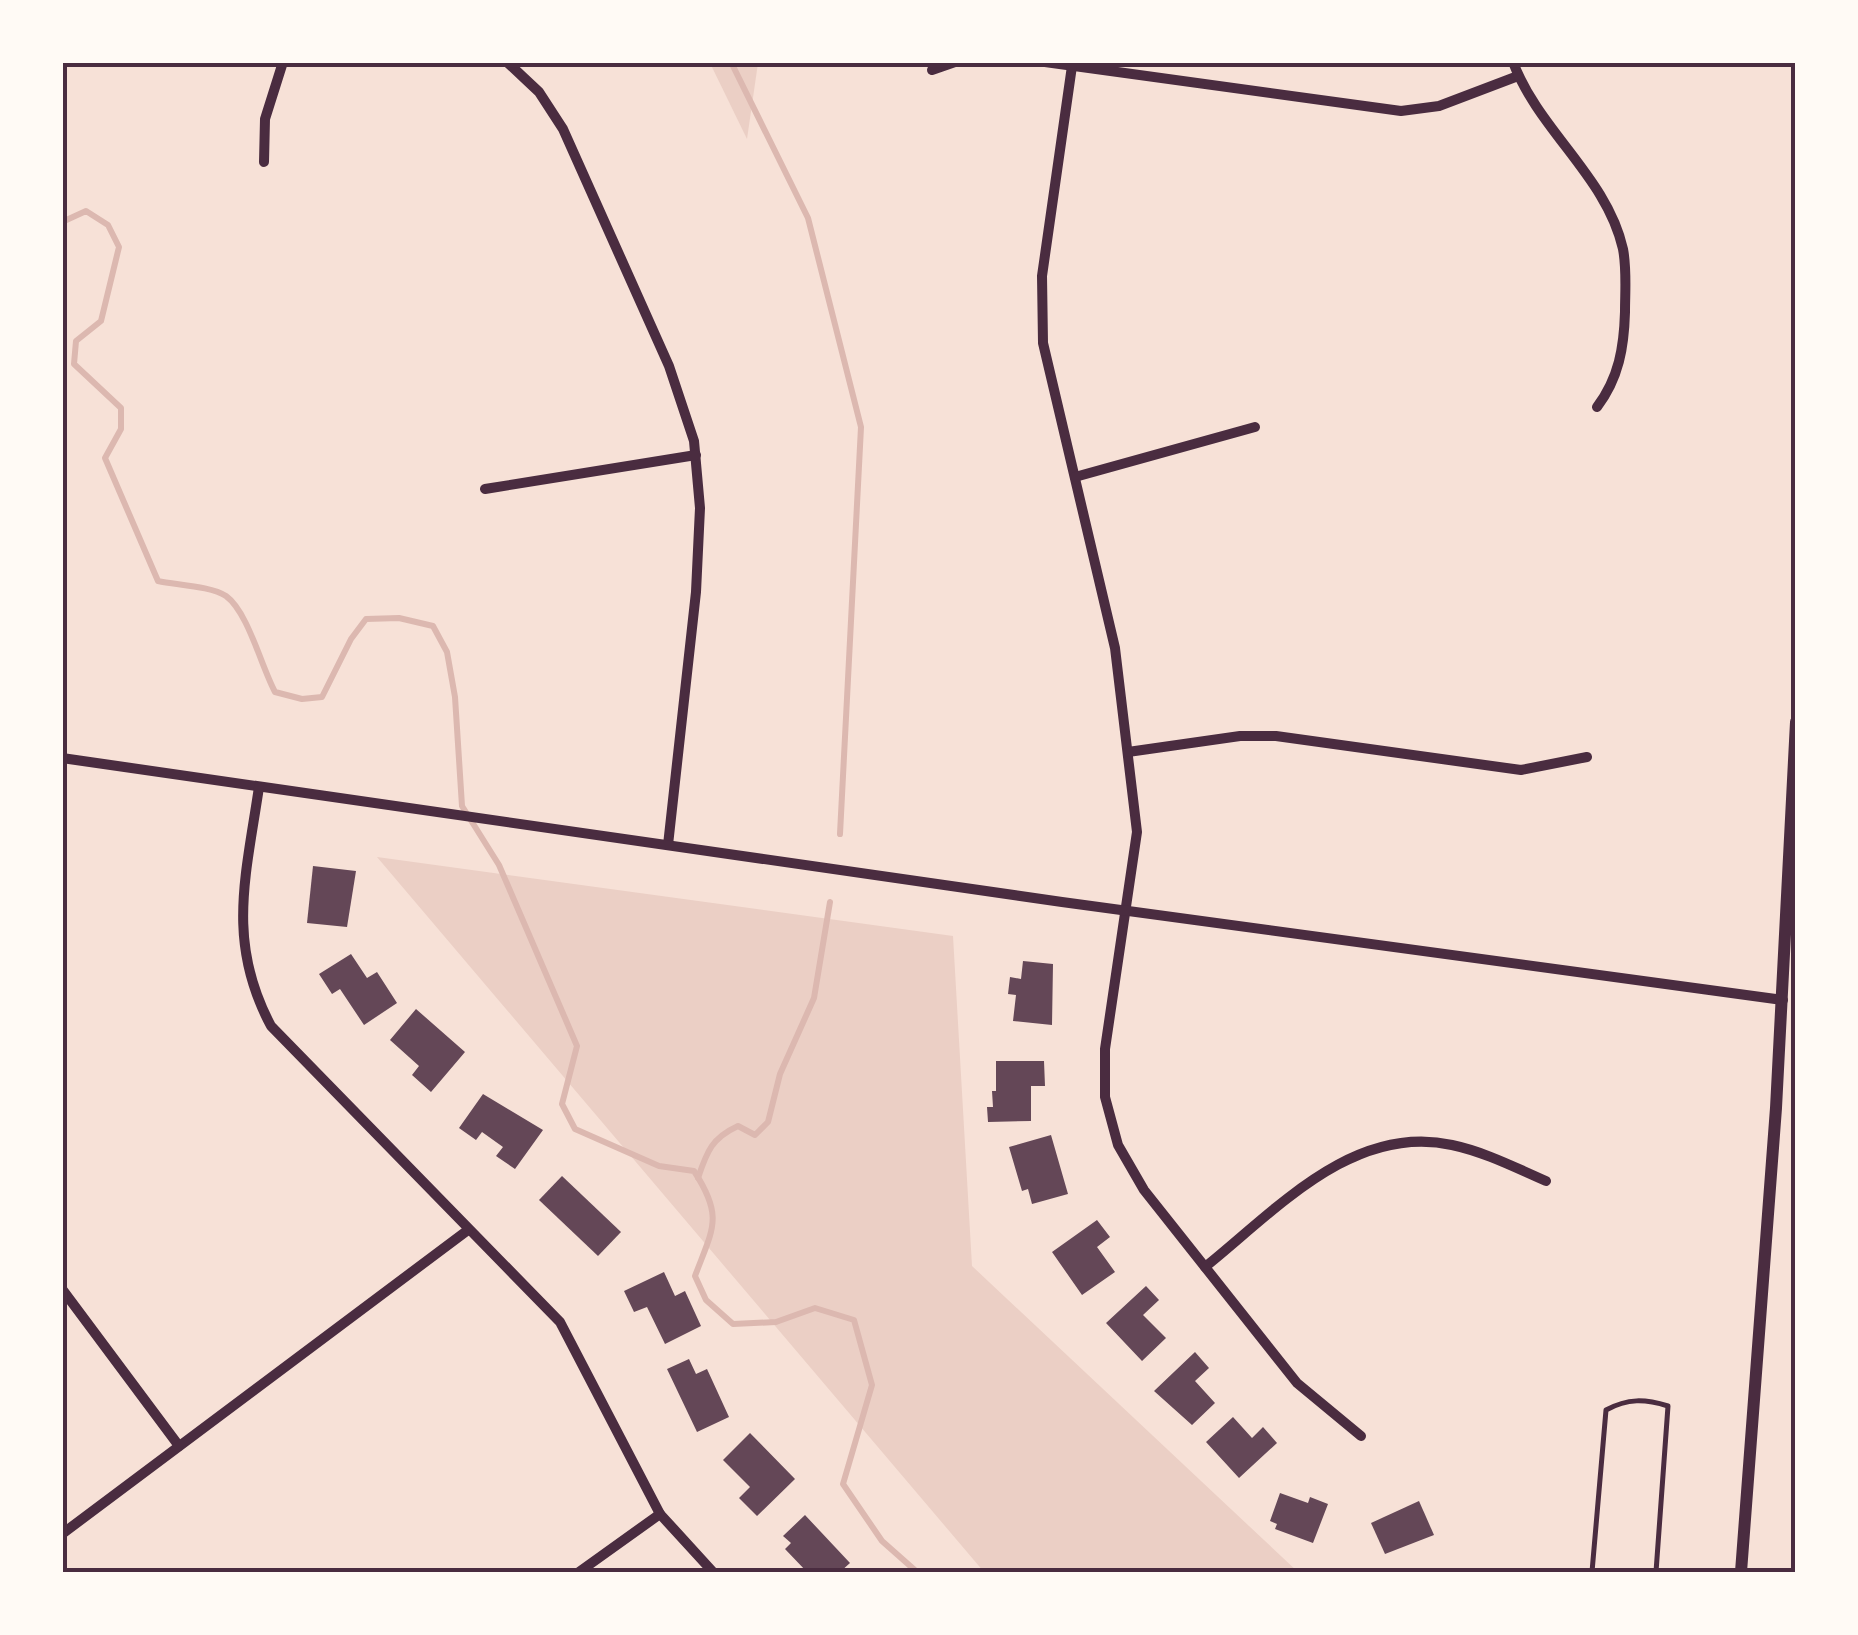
<svg xmlns="http://www.w3.org/2000/svg" width="1858" height="1635" font-family="'Noto Sans',sans-serif">
  <style>
    .green { fill: #ebcfc5 }
    .lines { fill: none; stroke-linecap: round; stroke-linejoin: round }
    .stream { stroke: #dcb8b0; stroke-width: 6 }
    .building { fill: #644757 }
    .service { stroke: #4a2c40; stroke-width: 5 }
    .minor { stroke: #4a2c40; stroke-width: 10 }
    .tertiary { stroke: #4a2c40; stroke-width: 12 }
    .neatline { fill: none; stroke: #4a2c40; stroke-width: 4 }
  </style>
  <rect width="100%" height="100%" fill="#f7e1d7"/>
  <g class="green">
    <path d="M710 63H758L747 139Z"/>
    <path d="M377 857 953 936 972 1266 1298 1572H984Z"/>
  </g>
  <g class="lines">
    <g class="stream">
      <path d="M731 62 808 218 861 427 840 834"/>
      <path d="M62 222 86 211 108 225 119 247 101 321 76 341 74 364 121 408V429L105 458 158 581C176 585 211 586 226 596 248 612 261 666 275 692L302 699 322 697 351 639 366 619 399 618 433 626 447 652 455 697 462 806 499 865 577 1046 562 1104 575 1129 659 1166 694 1171C724 1217 713 1228 695 1276L706 1300 733 1324 776 1322 815 1308 854 1320 872 1385 843 1484 882 1541 917 1572"/>
      <path d="M698 1178C707 1151 712 1138 738 1126L755 1135 768 1122 780 1074 814 998 830 902"/>
    </g>
  </g>
  <g class="building">
    <path d="M313 866 356 871 347 927 307 923Z"/>
    <path d="M351 954 367 978 377 972 397 1003 364 1025 340 989 332 994 319 974Z"/>
    <path d="M1023 961 1053 964 1052 1025 1013 1021 1016 995 1008 994 1010 977 1021 979Z"/>
    <path d="M416 1009 465 1052 431 1092 412 1075 419 1066 390 1040Z"/>
    <path d="M996 1061H1044L1045 1086H1031V1121L988 1122 987 1107H993L992 1091H996Z"/>
    <path d="M483 1094 543 1130 515 1169 496 1156 503 1147 482 1132 476 1140 459 1128Z"/>
    <path d="M1051 1135 1068 1194 1032 1204 1028 1189 1022 1191 1009 1147Z"/>
    <path d="M562 1176 621 1232 598 1256 539 1200Z"/>
    <path d="M1097 1220 1110 1237 1097 1247 1115 1272 1082 1295 1052 1252Z"/>
    <path d="M664 1272 675 1296 685 1291 701 1326 665 1344 647 1307 634 1312 624 1291Z"/>
    <path d="M1146 1286 1159 1300 1143 1315 1166 1338 1142 1361 1106 1323Z"/>
    <path d="M1195 1352 1209 1368 1195 1381 1215 1403 1192 1425 1154 1391Z"/>
    <path d="M689 1359 696 1374 707 1369 729 1417 697 1432 667 1369Z"/>
    <path d="M1233 1417 1252 1438 1263 1427 1277 1443 1239 1478 1206 1442Z"/>
    <path d="M750 1433 795 1479 757 1516 739 1498 750 1487 723 1460Z"/>
    <path d="M1280 1493 1308 1503 1310 1497 1328 1504 1313 1543 1275 1529 1277 1524 1270 1521Z"/>
    <path d="M1419 1501 1434 1535 1385 1554 1371 1523Z"/>
    <path d="M805 1515 850 1563 840 1572H807L785 1549 791 1543 783 1536Z"/>
  </g>
  <g class="lines">
    <path class="service" d="M1592 1572 1606 1410C1628 1398 1645 1399 1668 1406L1656 1572"/>
    <g class="minor">
      <path d="M507 62 539 92 563 129 669 366 694 441 700 508 696 592 668 845"/>
      <path d="M1045 62 1401 111 1439 106 1518 76"/>
      <path d="M1513 62C1539 131 1607 177 1623 249 1627 270 1625 291 1625 312 1624 347 1619 378 1597 407"/>
      <path d="M1072 66 1042 276 1043 343 1115 648 1137 832 1105 1049V1097L1118 1145 1144 1190 1297 1383 1361 1436"/>
      <path d="M932 70 955 62"/>
      <path d="M264 162 265 119 283 62"/>
      <path d="M1075 477 1255 427"/>
      <path d="M485 489 696 455"/>
      <path d="M1128 752 1240 736H1276L1521 770 1587 757"/>
      <path d="M62 758 1062 902 1783 1000"/>
      <path d="M259 787C246 876 226 942 271 1026L560 1322 660 1514 713 1572"/>
      <path d="M1205 1267C1275 1211 1353 1123 1452 1145 1485 1152 1516 1168 1546 1181"/>
      <path d="M62 1289 179 1446"/>
      <path d="M62 1534 468 1230"/>
      <path d="M579 1572 660 1514"/>
    </g>
    <path class="tertiary" d="M1741 1572 1776 1108 1796 722"/>
  </g>
  <rect width="1858" height="1635" fill="none" stroke="#fffaf5" stroke-width="130"/>
  <rect x="65" y="65" width="1728" height="1505" class="neatline"/>
</svg>
